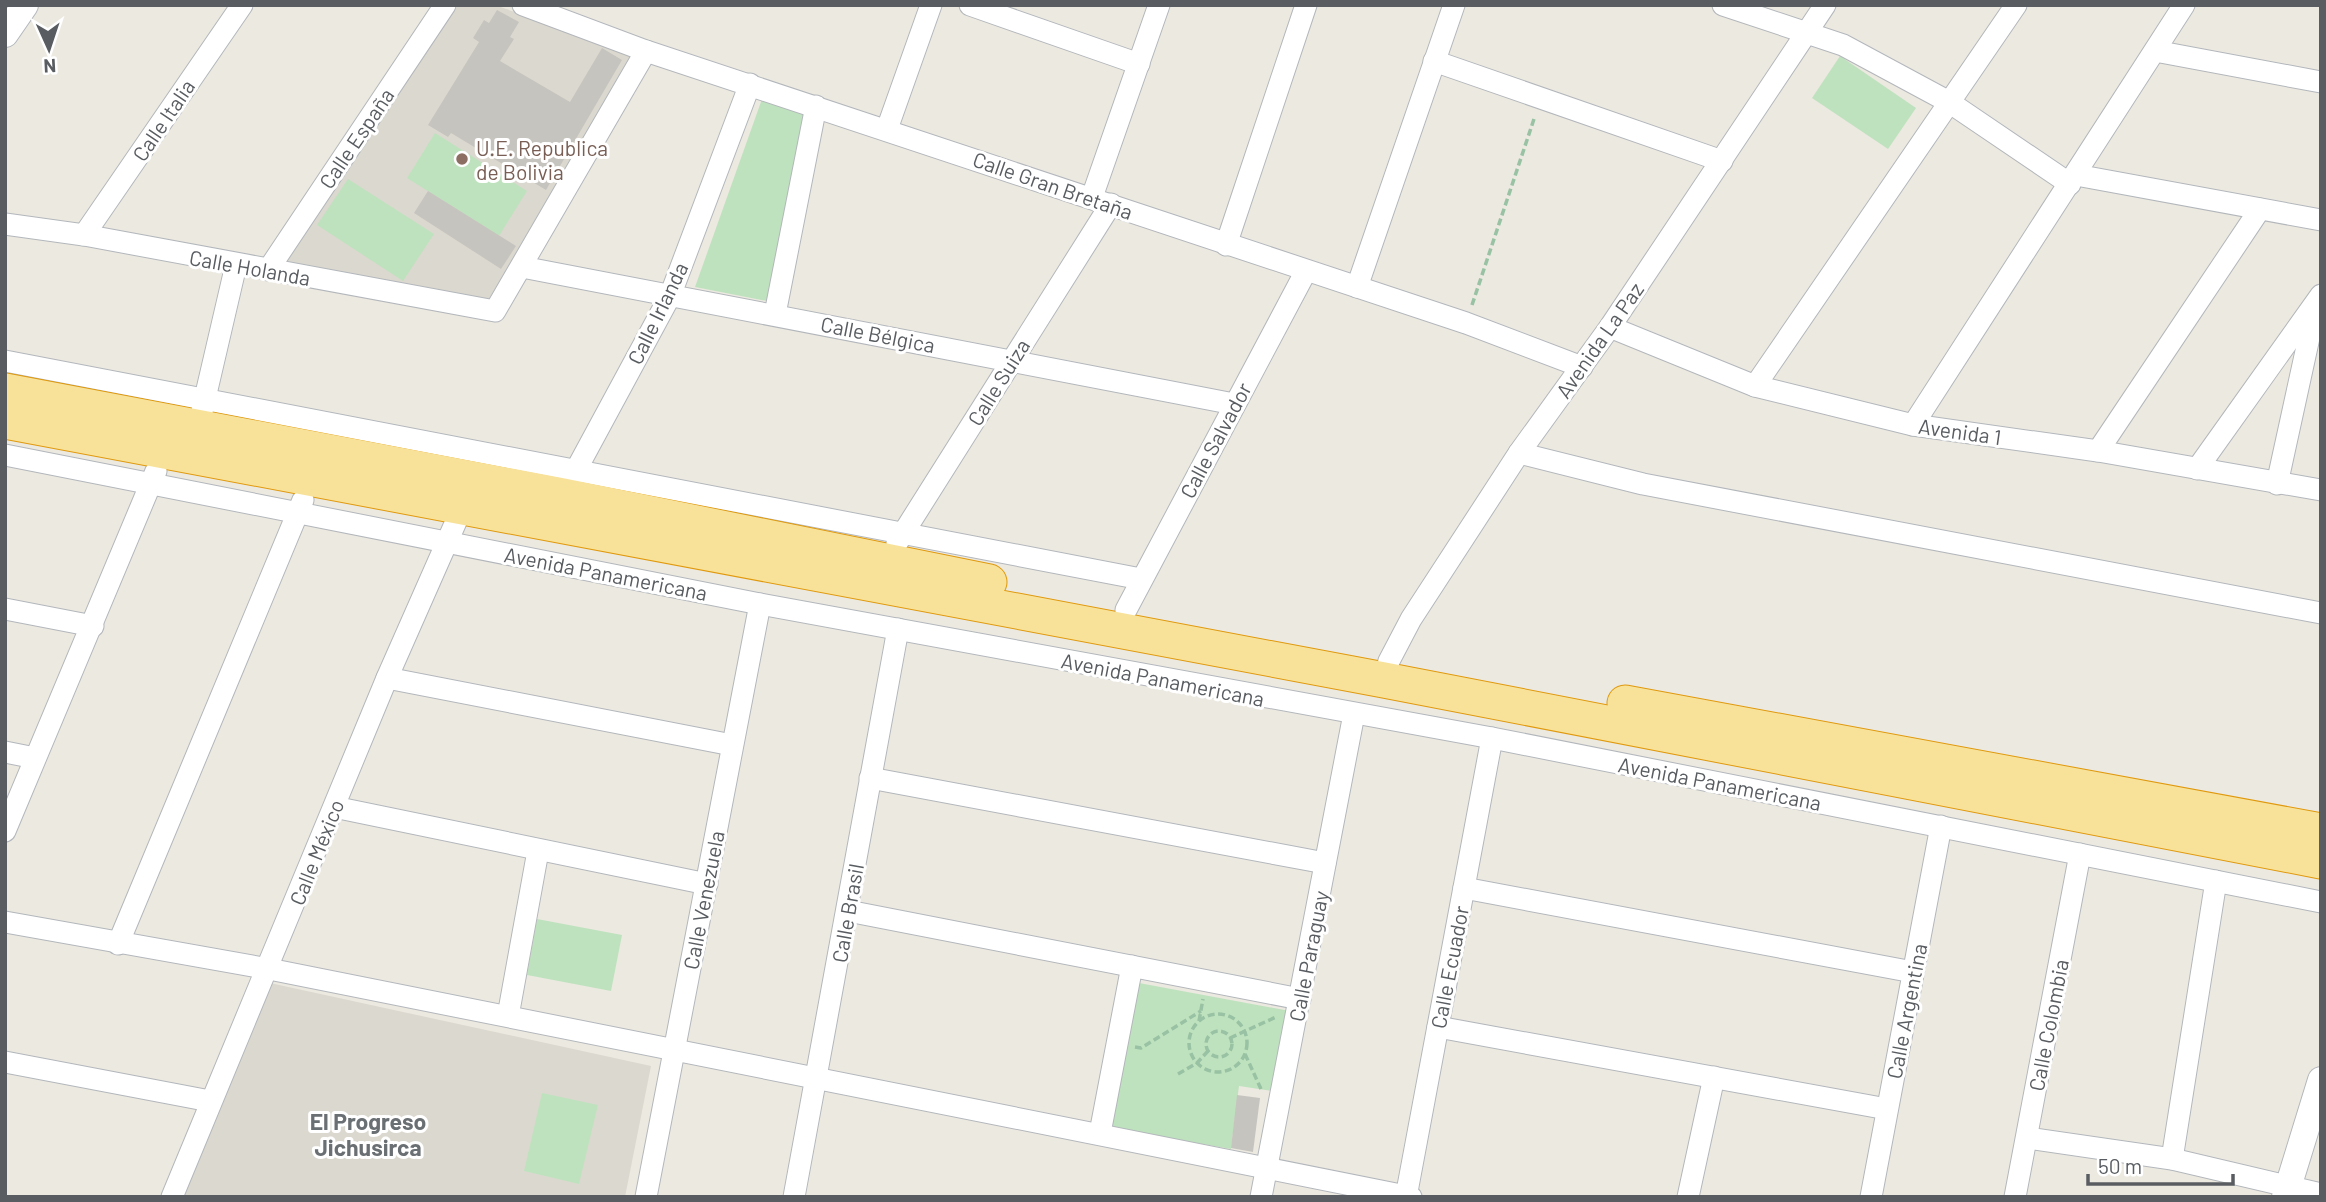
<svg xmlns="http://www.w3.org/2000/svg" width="2326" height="1202" font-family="Barlow,sans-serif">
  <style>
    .education { fill: #dbd8cf }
    .green { fill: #bfe2be }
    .building { fill: #c6c4be }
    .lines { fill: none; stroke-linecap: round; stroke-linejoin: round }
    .minor-casing { stroke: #b3b7bb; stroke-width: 23 }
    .tertiary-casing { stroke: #b3b7bb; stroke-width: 28 }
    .trunk-casing { stroke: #e0990d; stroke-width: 37 }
    .path { stroke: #98c2a3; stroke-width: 3.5; stroke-dasharray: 7 3.5; stroke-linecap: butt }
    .minor { stroke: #fff; stroke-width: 21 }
    .tertiary { stroke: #fff; stroke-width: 26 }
    .trunk { stroke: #f8e29a; stroke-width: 35 }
    .education-dot { fill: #8d6e63; stroke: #fff; stroke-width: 2.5 }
    .labels { text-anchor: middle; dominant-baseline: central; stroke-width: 6; stroke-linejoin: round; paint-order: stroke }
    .street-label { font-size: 21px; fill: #595d61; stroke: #fff }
    .education-label { font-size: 21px; fill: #785e54; stroke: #fff; text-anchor: start }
    .neighbourhood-label { font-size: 23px; font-weight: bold; fill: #6a6f73; stroke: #fff }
  </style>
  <rect width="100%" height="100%" fill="#ece9e1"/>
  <g class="education">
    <path d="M458 5H495L635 55 488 301 280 263Z"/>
    <path d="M270 983 651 1066 625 1197H184Z"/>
  </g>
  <g class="green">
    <path d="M1840 56 1916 108 1888 149 1812 98Z"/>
    <path d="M762 99 808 116 772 302 695 287Z"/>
    <path d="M435 133 527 191 499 236 407 178Z"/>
    <path d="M348 179 434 234 403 281 317 225Z"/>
    <path d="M537 919 622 935 611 991 527 975Z"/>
    <path d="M1139 983 1290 1011 1272 1091 1239 1086 1231 1149 1110 1128Z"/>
    <path d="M542 1093 598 1105 579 1184 524 1171Z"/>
  </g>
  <g class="building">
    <path d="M497 10 519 22 510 37 514 39 500 61 570 102 602 48 622 60 546 190 451 133 448 137 428 125 479 42 473 38 484 20 489 23Z"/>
    <path d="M428 191 516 246 501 269 414 213Z"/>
    <path d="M1237 1095 1260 1098 1253 1152 1231 1148Z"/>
  </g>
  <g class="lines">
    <defs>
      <g id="minor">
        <path d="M523 5 646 51 1466 323 1582 367"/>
        <path d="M970 5 1139 64"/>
        <path d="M1723 5 1843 45 1949 102 2070 184"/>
        <path d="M2155 51 2321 82"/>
        <path d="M1434 61 1722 161"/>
        <path d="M887 129 931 5"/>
        <path d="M2076 175 2321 220"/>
        <path d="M1092 197 1159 5"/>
        <path d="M5 224 84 235 495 311 646 51"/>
        <path d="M84 235 242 5"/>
        <path d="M1226 245 1306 5"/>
        <path d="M522 267 1234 404"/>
        <path d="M268 270 445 5"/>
        <path d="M1357 287 1454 5"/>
        <path d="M775 314 816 106"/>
        <path d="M1610 327 1755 386 1913 425 2098 451 2321 490"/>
        <path d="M5 361 1141 579"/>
        <path d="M1755 386 2016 5"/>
        <path d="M202 411 236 265"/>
        <path d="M1913 425 2184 5"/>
        <path d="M2098 451 2260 209"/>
        <path d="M1519 453 1643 484 2321 613"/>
        <path d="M5 455 760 604 1492 738 2321 902"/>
        <path d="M2197 469 2321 295"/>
        <path d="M569 483 670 296 750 84"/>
        <path d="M2277 484 2315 310"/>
        <path d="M897 543 1111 204"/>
        <path d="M5 609 93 626"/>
        <path d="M1126 610 1306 271"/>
        <path d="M387 678 732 745"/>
        <path d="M1384 680 1389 661 1411 619 1519 453 1610 327 1825 5"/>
        <path d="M5 752 35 758"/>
        <path d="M870 778 1325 863"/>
        <path d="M334 807 707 884"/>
        <path d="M5 831 156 471"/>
        <path d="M1464 888 1913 972"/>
        <path d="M848 911 1300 999"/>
        <path d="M5 922 269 969 1411 1197"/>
        <path d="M118 944 303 500"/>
        <path d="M508 1016 538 851"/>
        <path d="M1438 1027 1887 1109"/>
        <path d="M5 1062 210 1101"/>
        <path d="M1100 1133 1132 966"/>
        <path d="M2027 1138 2172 1159 2321 1194"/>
        <path d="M2172 1159 2216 881"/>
        <path d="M172 1197 387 678 462 508"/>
        <path d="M646 1197 760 604"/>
        <path d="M794 1197 898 629"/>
        <path d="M1261 1197 1354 714"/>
        <path d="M1406 1197 1492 738"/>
        <path d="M1688 1197 1714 1077"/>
        <path d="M1871 1197 1941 826"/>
        <path d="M2015 1197 2080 854"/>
      </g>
      <g id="tertiary">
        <path d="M5 34 25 5"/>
        <path d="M2285 1197 2321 1080"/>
      </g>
      <g id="trunk">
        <path d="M5 391 563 496 989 582"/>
        <path d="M5 421 1384 680 2321 861"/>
        <path d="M1625 703 2321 831"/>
      </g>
    </defs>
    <use href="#minor" class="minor-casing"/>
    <use href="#tertiary" class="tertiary-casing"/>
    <use href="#trunk" class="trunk-casing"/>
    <g class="path">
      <path d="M1472 305 1535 116"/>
      <circle cx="1218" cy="1043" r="29"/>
      <path d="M1199 1021 1203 999"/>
      <circle cx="1219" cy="1044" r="13"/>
      <path d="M1230 1038 1276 1017"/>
      <path d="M1135 1047 1141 1048 1201 1011"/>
      <path d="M1245 1054 1261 1089"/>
      <path d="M1178 1074 1197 1063 1208 1051"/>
    </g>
    <use href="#minor" class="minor"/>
    <use href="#tertiary" class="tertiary"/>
    <use href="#trunk" class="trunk"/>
  </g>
  <circle class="education-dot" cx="462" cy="159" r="7"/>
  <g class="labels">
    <g class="street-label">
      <text transform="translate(163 120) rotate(-56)">Calle Italia</text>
      <text transform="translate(356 138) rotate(-56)">Calle España</text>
      <text transform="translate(1053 185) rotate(19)">Calle Gran Bretaña</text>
      <text transform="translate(250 267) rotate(10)">Calle Holanda</text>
      <text transform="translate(657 313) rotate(-64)">Calle Irlanda</text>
      <text transform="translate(878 334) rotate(11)">Calle Bélgica</text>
      <text transform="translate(1599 340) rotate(-55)">Avenida La Paz</text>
      <text transform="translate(998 382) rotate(-58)">Calle Suiza</text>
      <text transform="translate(1960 431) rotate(8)">Avenida 1</text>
      <text transform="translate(1215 440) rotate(-62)">Calle Salvador</text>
      <text transform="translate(606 573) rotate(11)">Avenida Panamericana</text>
      <text transform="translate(1163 679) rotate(11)">Avenida Panamericana</text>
      <text transform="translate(1720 783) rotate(11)">Avenida Panamericana</text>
      <text transform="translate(316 852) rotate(-68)">Calle México</text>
      <text transform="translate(703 900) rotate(-79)">Calle Venezuela</text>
      <text transform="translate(847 913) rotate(-80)">Calle Brasil</text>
      <text transform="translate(1308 956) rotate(-79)">Calle Paraguay</text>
      <text transform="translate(1449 967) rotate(-79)">Calle Ecuador</text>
      <text transform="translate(1906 1011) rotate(-79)">Calle Argentina</text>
      <text transform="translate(2048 1025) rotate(-79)">Calle Colombia</text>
    </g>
    <g class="education-label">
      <text x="476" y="147">U.E. Republica<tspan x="476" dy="24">de Bolivia</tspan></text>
    </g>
    <g class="neighbourhood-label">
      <text x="368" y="1121">El Progreso<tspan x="368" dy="26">Jichusirca</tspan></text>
    </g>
  </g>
  <rect width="2326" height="1202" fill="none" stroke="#595d61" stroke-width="14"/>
  <g transform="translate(49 49) rotate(177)" stroke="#ffffff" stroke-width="5" paint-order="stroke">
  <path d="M0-5L12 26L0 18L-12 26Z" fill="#595d61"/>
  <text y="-10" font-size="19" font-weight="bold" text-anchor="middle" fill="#595d61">N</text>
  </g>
  <path d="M2088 1174v10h145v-10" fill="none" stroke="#595d61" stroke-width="3.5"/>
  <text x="2098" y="1174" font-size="21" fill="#595d61" stroke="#ffffff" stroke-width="5" paint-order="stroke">50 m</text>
</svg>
